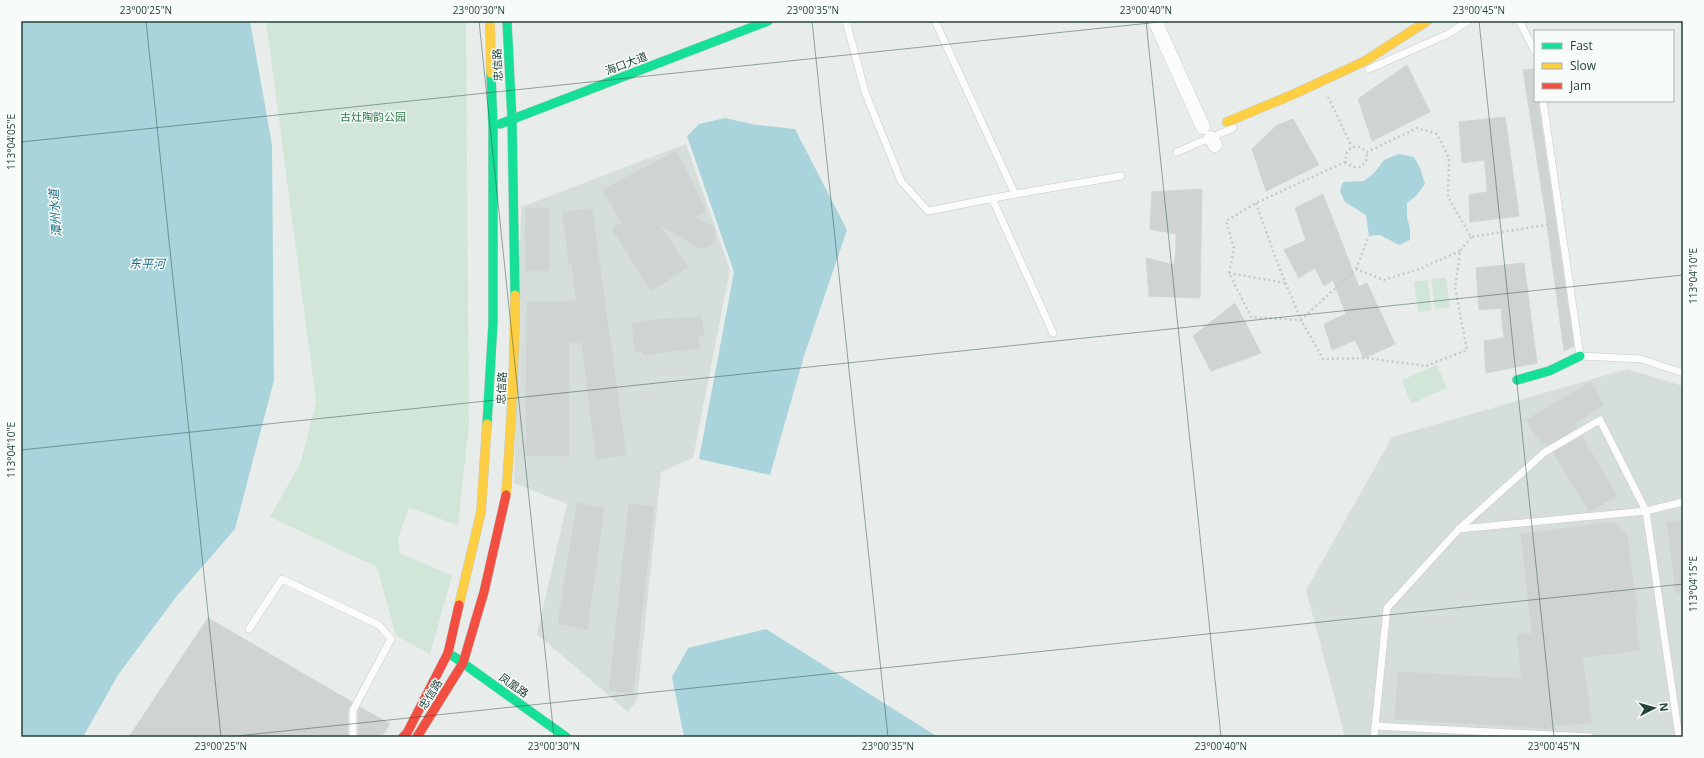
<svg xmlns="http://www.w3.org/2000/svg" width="1704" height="758" font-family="'Open Sans','Noto Sans SC',sans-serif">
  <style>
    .built { fill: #d6dedb }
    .green { fill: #d1e6d8 }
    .water { fill: #a9d4db }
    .building { fill: #cfd4d2; stroke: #d1d6d4 }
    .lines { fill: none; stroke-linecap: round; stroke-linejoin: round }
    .lane-casing { stroke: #c5cac8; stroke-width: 8 }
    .street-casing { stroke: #c5cac8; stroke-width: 15 }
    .fast-casing { stroke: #c3cbc8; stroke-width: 10 }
    .slow-casing { stroke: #c3cbc8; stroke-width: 10 }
    .jam-casing { stroke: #c3cbc8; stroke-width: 10 }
    .path { stroke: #c3ccca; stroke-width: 2.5; stroke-dasharray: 2 3; stroke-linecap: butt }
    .lane { stroke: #fcfcfc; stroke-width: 7 }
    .street { stroke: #fcfcfc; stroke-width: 14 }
    .fast { stroke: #16e098; stroke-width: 9 }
    .slow { stroke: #ffcf43; stroke-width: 9 }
    .jam { stroke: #f24e42; stroke-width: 9 }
    .ticks { fill: none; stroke: #24423a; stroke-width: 1; stroke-opacity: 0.45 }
    .labels { text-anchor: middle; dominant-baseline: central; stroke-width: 3; stroke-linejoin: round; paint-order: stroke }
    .street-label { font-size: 11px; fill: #24423a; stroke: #f7fbf9 }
    .park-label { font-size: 11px; fill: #2d7a4b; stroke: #f7fbf9 }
    .water-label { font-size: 12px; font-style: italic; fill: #1c6f80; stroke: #f7fbf9 }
    .neatline { fill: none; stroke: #24423a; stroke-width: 1.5 }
    .ticks-label { font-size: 10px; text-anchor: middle; fill: #24423a }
  </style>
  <rect width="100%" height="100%" fill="#e8edeb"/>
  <g class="built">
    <path d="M686 144 730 270 693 458 661 472 637 700 628 712 537 634 567 504 514 483 521 207Z"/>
    <path d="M1627 369 1683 386V737H1345L1306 590 1392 437Z"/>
  </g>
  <g class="green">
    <path d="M266 21H466L469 425 458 525 409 508 398 538 400 553 452 576 430 654 396 636 377 567 270 517 301 462 316 401Z"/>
    <path d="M1446 278 1450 307 1435 309 1431 279Z"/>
    <path d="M1428 280 1432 310 1418 312 1414 282Z"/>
    <path d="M1437 365 1447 388 1411 404 1402 380Z"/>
  </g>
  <g class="water">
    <path d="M21 21H250L272 145 274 380 235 529 176 597 118 675 83 737H21Z"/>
    <path d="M725 118 756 125 795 129 847 230 804 356 770 475 699 459 734 272 687 136 699 124Z"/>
    <path d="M1399 154 1414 157 1420 168 1425 184 1416 196 1407 203V217L1410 229V240L1399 245 1380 235 1369 236 1366 215 1345 202 1340 191 1343 182 1364 181 1374 173 1384 160Z"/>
    <path d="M766 629 938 737H684L672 677 688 648Z"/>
  </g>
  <g class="building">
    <path d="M1407 65 1430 112 1372 141 1358 99Z"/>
    <path d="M1535 69V101H1538L1574 346 1564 351 1546 217 1523 70Z"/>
    <path d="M1505 117 1519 216 1470 222 1469 195 1487 192 1486 174 1484 160 1462 163 1459 122Z"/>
    <path d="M1293 119 1319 165 1266 191 1252 149 1276 126Z"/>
    <path d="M676 151 706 210 695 218 711 225 715 231V238L712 244 706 248H699L659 224 688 267 651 291 612 229 622 222 602 190Z"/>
    <path d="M1202 189 1200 298 1149 296 1146 258 1174 265 1176 251V234L1150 229 1152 192Z"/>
    <path d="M1323 194 1359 287 1367 283 1395 344 1364 358 1355 340 1332 350 1324 324 1346 314 1333 280 1324 286 1315 268 1299 278 1284 250 1306 240 1295 208Z"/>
    <path d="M525 208H549V271H526Z"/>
    <path d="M592 209 626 455 596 459 582 343H569V456L526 455 527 302 576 301 572 264H569L563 212Z"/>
    <path d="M1524 263 1537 363 1486 373 1484 341 1504 338 1502 320 1501 308 1479 310 1476 268Z"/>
    <path d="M1235 303 1261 353 1211 371 1193 336Z"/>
    <path d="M701 317 704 335 698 336 700 348 643 355 642 351 635 352 632 323 665 319Z"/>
    <path d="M1591 382 1604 405 1575 423 1577 428 1547 445 1545 442 1542 444 1526 420Z"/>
    <path d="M1582 436 1617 496 1591 511H1589L1553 453Z"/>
    <path d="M577 503 604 508 587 630 558 623Z"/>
    <path d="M629 503 654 507 633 693 609 691Z"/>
    <path d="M1683 520V593H1676L1667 522Z"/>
    <path d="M1614 522 1627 534 1637 611H1635L1639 650 1582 658 1592 723 1554 726V729L1395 719 1398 672 1522 679 1517 635 1532 633 1521 534Z"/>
    <path d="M208 618 352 702 348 710V737H129Z"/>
    <path d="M360 707 390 724 381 737H358V711Z"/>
  </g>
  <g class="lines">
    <defs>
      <g id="lane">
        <path d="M846 21 865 92 901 181 928 211 1015 194 935 21"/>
        <path d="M1519 21 1535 51"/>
        <path d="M1369 69 1448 34 1468 21"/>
        <path d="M1543 101 1580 356 1641 359 1683 373"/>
        <path d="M1177 152 1233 128"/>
        <path d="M1015 194 1121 176"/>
        <path d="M992 198 1053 333"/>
        <path d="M1459 529 1646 511 1683 502"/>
        <path d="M249 629 282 579 379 625 391 639 353 710V737"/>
        <path d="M1375 726 1590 737"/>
        <path d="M1374 737 1387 608 1459 529 1545 452 1600 420 1646 511 1679 737"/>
      </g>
      <g id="street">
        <path d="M1155 21 1203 127"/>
        <path d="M1211 138 1215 145"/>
      </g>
      <g id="fast">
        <path d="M507 21 512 120 515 295"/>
        <path d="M500 124 768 21"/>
        <path d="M1517 380 1549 371 1580 356"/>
        <path d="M487 424 493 323V127L491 73"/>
        <path d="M453 656 566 737"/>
      </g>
      <g id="slow">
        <path d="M490 21 491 73"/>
        <path d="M1227 122 1294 94 1365 61 1427 21"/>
        <path d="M506 495C511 428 515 362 515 295"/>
        <path d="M459 605 481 512 487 424"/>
      </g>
      <g id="jam">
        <path d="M403 737 407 733 448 653 459 605"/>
        <path d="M417 737 463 663 484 592 506 495"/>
      </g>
    </defs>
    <use href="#lane" class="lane-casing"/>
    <use href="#street" class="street-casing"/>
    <use href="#fast" class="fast-casing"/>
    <use href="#slow" class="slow-casing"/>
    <use href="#jam" class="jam-casing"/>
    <g class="path">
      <path d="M1328 97 1352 147"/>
      <path d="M1345 162 1353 167H1361L1367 159V152"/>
      <path d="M1256 203 1277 262 1301 320 1356 269 1384 280 1419 269 1460 251"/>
      <path d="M1471 237 1460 251 1455 288 1467 350 1426 366 1367 358 1323 359 1301 320 1251 317 1229 273 1234 248 1226 221 1256 203 1345 162 1347 152 1352 147H1361L1367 152 1417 128 1437 134 1449 158 1448 197 1471 237 1552 224"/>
      <path d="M1356 269 1369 236"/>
      <path d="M1229 273 1285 283"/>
    </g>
    <use href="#lane" class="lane"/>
    <use href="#street" class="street"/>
    <use href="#fast" class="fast"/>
    <use href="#slow" class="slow"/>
    <use href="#jam" class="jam"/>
  </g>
  <path class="ticks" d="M146 21 221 737M479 21 554 737M812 21 888 737M1146 21 1221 737M1479 21 1554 737M21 142 1169 21M21 450 1683 275M227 737 1683 584"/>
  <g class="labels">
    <g class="street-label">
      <text transform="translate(626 63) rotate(-21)">海口大道</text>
      <text transform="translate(497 65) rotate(-93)">忠信路</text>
      <text transform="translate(501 388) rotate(-87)">忠信路</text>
      <text transform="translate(514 685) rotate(35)">凤凰路</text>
      <text transform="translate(430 694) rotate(-58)">忠信路</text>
    </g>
    <g class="park-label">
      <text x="373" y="116">古灶陶韵公园</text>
    </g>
    <g class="water-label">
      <text transform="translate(55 213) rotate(-94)">潭州水道</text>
      <text x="147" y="263">东平河</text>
    </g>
  </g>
  <rect width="1704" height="758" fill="none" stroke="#f7fbf9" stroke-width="44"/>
  <rect x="1534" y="30" width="140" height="72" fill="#f7fbf9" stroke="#a3b1ad"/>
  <rect x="1542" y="43" width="20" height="6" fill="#16e098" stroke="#a3b1ad"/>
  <text x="1570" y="50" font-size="12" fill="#24423a">Fast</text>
  <rect x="1542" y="63" width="20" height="6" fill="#ffcf43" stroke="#a3b1ad"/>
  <text x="1570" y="70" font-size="12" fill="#24423a">Slow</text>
  <rect x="1542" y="83" width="20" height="6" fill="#f24e42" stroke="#a3b1ad"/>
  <text x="1570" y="90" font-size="12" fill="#24423a">Jam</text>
  <g transform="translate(1654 708) rotate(84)" stroke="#f7fbf9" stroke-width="3" paint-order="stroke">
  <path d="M0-3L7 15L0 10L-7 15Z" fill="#24423a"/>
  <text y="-6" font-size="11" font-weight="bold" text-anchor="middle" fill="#24423a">N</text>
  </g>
  <rect x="22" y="22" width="1660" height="714" class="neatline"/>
  <g class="ticks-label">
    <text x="146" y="14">23°00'25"N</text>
    <text x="479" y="14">23°00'30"N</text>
    <text x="813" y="14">23°00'35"N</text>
    <text x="1146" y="14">23°00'40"N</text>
    <text x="1479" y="14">23°00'45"N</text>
    <text transform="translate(11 142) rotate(-90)" y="4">113°04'05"E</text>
    <text transform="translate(1693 276) rotate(-90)" y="4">113°04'10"E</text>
    <text transform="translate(11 450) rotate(-90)" y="4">113°04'10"E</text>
    <text transform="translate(1693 584) rotate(-90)" y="4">113°04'15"E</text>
    <text x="221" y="750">23°00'25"N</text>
    <text x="554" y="750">23°00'30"N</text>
    <text x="888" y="750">23°00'35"N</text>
    <text x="1221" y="750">23°00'40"N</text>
    <text x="1554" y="750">23°00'45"N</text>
  </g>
</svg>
